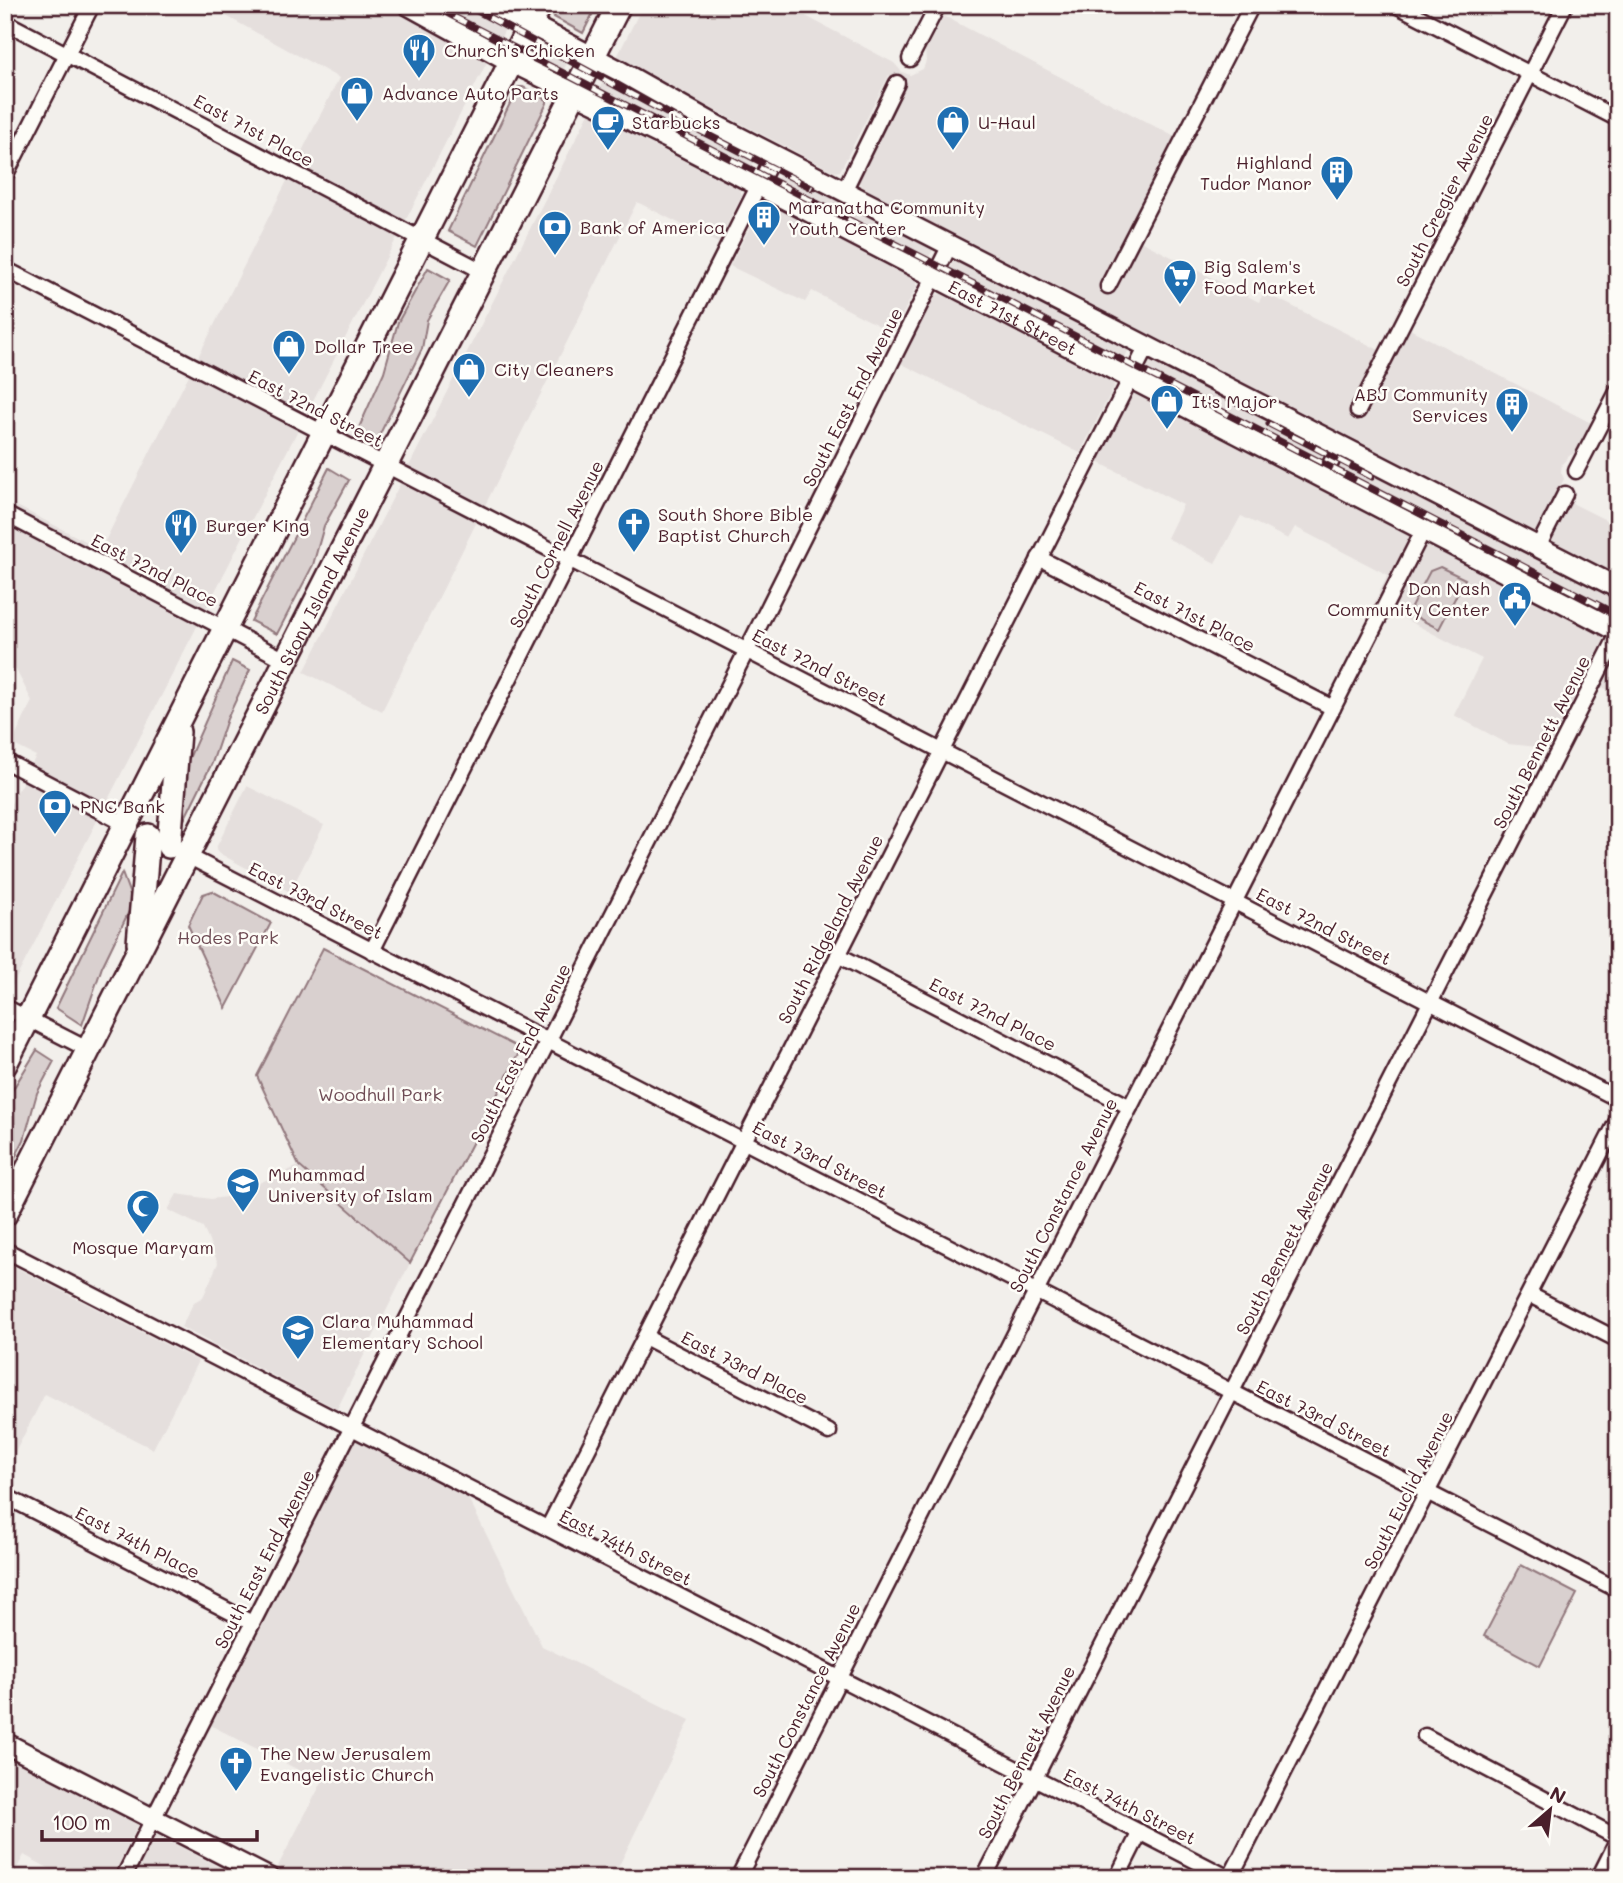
<svg xmlns="http://www.w3.org/2000/svg" width="1623" height="1883" font-family="Mali,sans-serif">
  <style>
    .built { fill: #e5dfdd }
    .green { fill: #d9d0cf; stroke: #92787d; stroke-width: 2 }
    .lines { fill: none; stroke-linecap: round; stroke-linejoin: round }
    .minor-casing { stroke: #4a1f2b; stroke-width: 19 }
    .tertiary-casing { stroke: #4a1f2b; stroke-width: 23 }
    .secondary-casing { stroke: #4a1f2b; stroke-width: 24 }
    .trunk-casing { stroke: #4a1f2b; stroke-width: 28 }
    .minor { stroke: #fdfcf7; stroke-width: 14 }
    .tertiary { stroke: #fdfcf7; stroke-width: 18 }
    .secondary { stroke: #fdfcf7; stroke-width: 19 }
    .trunk { stroke: #fdfcf7; stroke-width: 23 }
    .rail-casing { stroke: #4a1f2b; stroke-width: 7 }
    .rail { stroke: #fdfcf7; stroke-width: 4.5; stroke-dasharray: 13; stroke-linecap: butt }
    .labels { text-anchor: middle; dominant-baseline: central; stroke-width: 5; stroke-linejoin: round; paint-order: stroke }
    .poi-label { font-size: 18px; fill: #4a1f2b; stroke: #fdfcf7; text-anchor: start }
    .street-label { font-size: 18px; fill: #4a1f2b; stroke: #fdfcf7 }
    .park-label { font-size: 18px; fill: #6e4b54; stroke: #fdfcf7 }
  </style>
  <rect width="100%" height="100%" fill="#f2efeb"/>
  <filter id="ink" filterUnits="userSpaceOnUse"><feTurbulence type="fractalNoise" baseFrequency=".0143" numOctaves="2"/><feDisplacementMap in="SourceGraphic" scale="14" xChannelSelector="R" yChannelSelector="G"/><feConvolveMatrix kernelMatrix="1 2 1 2 8 2 1 2 1" color-interpolation-filters="sRGB"/></filter>
  <g filter="url(#ink)">
    <g class="built">
      <path d="M206 5H383L482 56 487 61 486 64 5 1000V815L36 756 12 744 32 701 13 664 5 655V500L101 549 339 78Z"/>
      <path d="M421 5H482L510 19 496 47Z"/>
      <path d="M643 5H785L894 63 902 72 910 75 923 69 926 61 925 51 944 16 1175 137 1125 233 1259 302 1264 292 1393 357 1408 328 1593 424 1578 451 1569 456 1562 464 1561 472 1564 479 1538 530 1533 532 861 186 859 181 907 84 889 75 840 171 835 172 621 62 618 55Z"/>
      <path d="M542 38 572 53 559 79 529 65Z"/>
      <path d="M607 73 759 153 748 173 595 98Z"/>
      <path d="M589 113 738 188 742 195 718 243 637 202 382 711 304 672Z"/>
      <path d="M784 166 936 244 925 265 773 187Z"/>
      <path d="M766 203 916 280 917 286 893 333 812 291 805 302 730 266 761 205Z"/>
      <path d="M957 255 1131 345 1121 365 946 276Z"/>
      <path d="M941 294 1113 382 1114 387 1080 453 900 363 934 295Z"/>
      <path d="M1152 356 1327 445 1317 467 1142 377Z"/>
      <path d="M1136 393 1603 633 1604 640 1548 748 1508 744 1454 715 1482 659 1374 603 1388 575 1295 527 1288 539 1241 516 1215 563 1167 538 1183 505 1098 462 1131 396Z"/>
      <path d="M1345 455 1618 593V608L1611 621 1335 476Z"/>
      <path d="M1570 502 1618 526V576L1551 540Z"/>
      <path d="M1618 652V695L1600 686Z"/>
      <path d="M247 786 324 825 290 892 217 852 216 848Z"/>
      <path d="M299 1166 410 1263 337 1409 181 1327 194 1302 203 1297 218 1263 203 1227 168 1210 177 1194 211 1199 226 1197Z"/>
      <path d="M5 1262 198 1361 153 1449 45 1394 5 1472Z"/>
      <path d="M354 1439 468 1498 542 1646 690 1720 613 1878H300L278 1866 322 1782 210 1725Z"/>
      <path d="M5 1756 138 1825 112 1878H67L24 1855 12 1878H5Z"/>
      <path d="M153 1833 240 1878H131Z"/>
    </g>
    <g class="green">
      <path d="M560 5H597L583 33 554 17Z"/>
      <path d="M518 87H523L547 100V103L477 246 448 231Z"/>
      <path d="M428 268 450 280 427 320 422 349 376 442 357 432 384 372 398 322Z"/>
      <path d="M329 468 349 480 324 526 313 565 277 634 251 621Z"/>
      <path d="M1440 567 1465 579 1439 629 1408 613 1430 571Z"/>
      <path d="M232 661 250 670 227 719 212 763 181 826 183 772Z"/>
      <path d="M122 873 133 903 102 967 82 1025 56 1008Z"/>
      <path d="M212 891 271 923 226 1008 188 925 203 894Z"/>
      <path d="M323 948 521 1049 410 1263 299 1166 257 1076Z"/>
      <path d="M37 1050 54 1061 37 1093 24 1140 5 1177V1102Z"/>
      <path d="M1521 1565 1577 1594 1540 1666 1484 1636Z"/>
    </g>
    <g class="lines">
      <defs>
        <g id="minor">
          <path d="M1396 5 1618 119"/>
          <path d="M5 22 484 272"/>
          <path d="M910 59 938 5"/>
          <path d="M5 176 92 5"/>
          <path d="M844 191 897 83"/>
          <path d="M5 269 1618 1099"/>
          <path d="M1108 286 1252 5"/>
          <path d="M1358 411 1565 5"/>
          <path d="M1576 471 1618 390"/>
          <path d="M1324 477 1339 446"/>
          <path d="M5 514 287 661"/>
          <path d="M1537 549 1565 494"/>
          <path d="M1039 558 1333 708"/>
          <path d="M5 761 131 827"/>
          <path d="M180 852 1618 1590"/>
          <path d="M372 951 774 155"/>
          <path d="M838 955 1130 1107"/>
          <path d="M5 1007 89 1050"/>
          <path d="M5 1250 1229 1878"/>
          <path d="M1530 1295 1618 1340"/>
          <path d="M645 1337 829 1432"/>
          <path d="M5 1496 252 1623"/>
          <path d="M548 1528 1147 346"/>
          <path d="M1425 1736 1618 1838"/>
          <path d="M123 1878 755 634 950 245"/>
          <path d="M738 1878 1424 529"/>
          <path d="M984 1878 1618 634"/>
          <path d="M1117 1878 1140 1832"/>
          <path d="M1230 1878 1618 1119"/>
        </g>
        <path id="tertiary" d="M1601 1878 1618 1844"/>
        <g id="secondary">
          <path id="s1" d="M408 5 511 62 669 139 1618 631"/>
          <path d="M493 5 618 70 719 127 1618 588"/>
          <path d="M5 1743 269 1878"/>
        </g>
        <g id="trunk">
          <path d="M169 846 178 732"/>
          <path d="M139 943 148 836"/>
          <path d="M5 1064 540 5"/>
          <path id="s2" d="M5 1214 619 5"/>
        </g>
      </defs>
      <use href="#minor" class="minor-casing"/>
      <use href="#tertiary" class="tertiary-casing"/>
      <use href="#secondary" class="secondary-casing"/>
      <use href="#trunk" class="trunk-casing"/>
      <use href="#minor" class="minor"/>
      <use href="#tertiary" class="tertiary"/>
      <use href="#secondary" class="secondary"/>
      <use href="#trunk" class="trunk"/>
      <defs>
        <g id="rail">
          <path d="M431 5 1618 615"/>
          <path d="M466 5 683 122 812 188"/>
          <path d="M1269 424 1372 477"/>
        </g>
      </defs>
      <use href="#rail" class="rail-casing"/>
      <use href="#rail" class="rail"/>
    </g>
  </g>
  <defs>
    <symbol id="restaurant-pin" viewBox="-11 -11 22 30"><path d="M0 17L-7.5 6A9.5 9.5 0 1 1 7.5 6Z" fill="#1f6fb2" stroke="#fdfcf7"/><path d="M-5-6h1v4h1v-4h1v4h1v-4h1v5L-1.5 .5V6h-2V.5L-5-1ZM5-6V6H3V1.5H1.5Q1.5-4 5-6Z" fill="#fff"/></symbol>
    <symbol id="shop-pin" viewBox="-11 -11 22 30"><path d="M0 17L-7.5 6A9.5 9.5 0 1 1 7.5 6Z" fill="#1f6fb2" stroke="#fdfcf7"/><path d="M-5-2.5h2.3a2.7 3.5 0 0 1 5.4 0H5L5.5 6h-11ZM-1.5-2.5h3a1.5 2.3 0 0 0-3 0Z" fill="#fff"/></symbol>
    <symbol id="cafe-pin" viewBox="-11 -11 22 30"><path d="M0 17L-7.5 6A9.5 9.5 0 1 1 7.5 6Z" fill="#1f6fb2" stroke="#fdfcf7"/><path d="M-5.5-4.5H6V0H3Q3 3.5 0 3.5H-2.5Q-5.5 3.5-5.5 0ZM3-3.2v2h1.7v-2ZM-6 4.5H4V6H-6Z" fill="#fff"/></symbol>
    <symbol id="building-pin" viewBox="-11 -11 22 30"><path d="M0 17L-7.5 6A9.5 9.5 0 1 1 7.5 6Z" fill="#1f6fb2" stroke="#fdfcf7"/><path d="M-4-6H4V6H1V3H-1V6H-4ZM-2.5-4.3h1.7v1.8h-1.7ZM.8-4.3h1.7v1.8H.8ZM-2.5-1h1.7V.8h-1.7ZM.8-1h1.7V.8H.8Z" fill="#fff"/></symbol>
    <symbol id="bank-pin" viewBox="-11 -11 22 30"><path d="M0 17L-7.5 6A9.5 9.5 0 1 1 7.5 6Z" fill="#1f6fb2" stroke="#fdfcf7"/><path d="M-6-4H6V4H-6ZM0-2.3a2.3 2.3 0 1 0 0 4.6a2.3 2.3 0 1 0 0-4.6Z" fill="#fff"/></symbol>
    <symbol id="supermarket-pin" viewBox="-11 -11 22 30"><path d="M0 17L-7.5 6A9.5 9.5 0 1 1 7.5 6Z" fill="#1f6fb2" stroke="#fdfcf7"/><path d="M-6-5.5h2.5l.6 2H6L4.5 2H-2.5L-4.4-4H-6ZM-1.5 3.2a1.3 1.3 0 1 0 .1 0ZM3 3.2a1.3 1.3 0 1 0 .1 0Z" fill="#fff"/></symbol>
    <symbol id="church-pin" viewBox="-11 -11 22 30"><path d="M0 17L-7.5 6A9.5 9.5 0 1 1 7.5 6Z" fill="#1f6fb2" stroke="#fdfcf7"/><path d="M-1.2-6h2.4v3.5h3.3v2.4h-3.3V6h-2.4V-.1h-3.3v-2.4h3.3Z" fill="#fff"/></symbol>
    <symbol id="civic-pin" viewBox="-11 -11 22 30"><path d="M0 17L-7.5 6A9.5 9.5 0 1 1 7.5 6Z" fill="#1f6fb2" stroke="#fdfcf7"/><path d="M-.6-6.5H3V-4.5H.6V-3L4-1V1h2V6H-6V1h2V-1L-.6-3ZM-1.2 2.5V6h2.4V2.5Z" fill="#fff"/></symbol>
    <symbol id="university-pin" viewBox="-11 -11 22 30"><path d="M0 17L-7.5 6A9.5 9.5 0 1 1 7.5 6Z" fill="#1f6fb2" stroke="#fdfcf7"/><path d="M0-5L7-2L0 1L-7-2ZM-4 1L0 2.5L4 1V4Q0 6-4 4Z" fill="#fff"/></symbol>
    <symbol id="mosque-pin" viewBox="-11 -11 22 30"><path d="M0 17L-7.5 6A9.5 9.5 0 1 1 7.5 6Z" fill="#1f6fb2" stroke="#fdfcf7"/><path d="M3.5-4.9A6 6 0 1 0 3.5 4.9A5 5 0 1 1 3.5-4.9Z" fill="#fff"/></symbol>
    <symbol id="school-pin" viewBox="-11 -11 22 30"><path d="M0 17L-7.5 6A9.5 9.5 0 1 1 7.5 6Z" fill="#1f6fb2" stroke="#fdfcf7"/><path d="M0-5L7-2L0 1L-7-2ZM-4 1L0 2.5L4 1V4Q0 6-4 4Z" fill="#fff"/></symbol>
  </defs>
  <g fill-rule="evenodd">
    <use href="#restaurant-pin" x="400" y="31" width="38" height="52"/>
    <use href="#shop-pin" x="338" y="74" width="38" height="52"/>
    <use href="#cafe-pin" x="589" y="103" width="38" height="52"/>
    <use href="#shop-pin" x="934" y="103" width="38" height="52"/>
    <use href="#building-pin" x="1318" y="153" width="38" height="52"/>
    <use href="#building-pin" x="745" y="198" width="38" height="52"/>
    <use href="#bank-pin" x="536" y="208" width="38" height="52"/>
    <use href="#supermarket-pin" x="1161" y="257" width="38" height="52"/>
    <use href="#shop-pin" x="270" y="327" width="38" height="52"/>
    <use href="#shop-pin" x="450" y="350" width="38" height="52"/>
    <use href="#shop-pin" x="1148" y="382" width="38" height="52"/>
    <use href="#building-pin" x="1493" y="385" width="38" height="52"/>
    <use href="#church-pin" x="615" y="505" width="38" height="52"/>
    <use href="#restaurant-pin" x="162" y="506" width="38" height="52"/>
    <use href="#civic-pin" x="1496" y="579" width="38" height="52"/>
    <use href="#bank-pin" x="36" y="787" width="38" height="52"/>
    <use href="#university-pin" x="224" y="1165" width="38" height="52"/>
    <use href="#mosque-pin" x="124" y="1187" width="38" height="52"/>
    <use href="#school-pin" x="279" y="1312" width="38" height="52"/>
    <use href="#church-pin" x="217" y="1744" width="38" height="52"/>
  </g>
  <g class="labels">
    <g class="poi-label">
      <text x="444" y="50">Church's Chicken</text>
      <text x="382" y="93">Advance Auto Parts</text>
      <text x="632" y="122">Starbucks</text>
      <text x="978" y="122">U-Haul</text>
      <text x="1312" y="162" text-anchor="end">Highland<tspan x="1312" dy="21">Tudor Manor</tspan></text>
      <text x="788" y="207">Maranatha Community<tspan x="788" dy="21">Youth Center</tspan></text>
      <text x="580" y="227">Bank of America</text>
      <text x="1204" y="266">Big Salem's<tspan x="1204" dy="21">Food Market</tspan></text>
      <text x="314" y="346">Dollar Tree</text>
      <text x="494" y="369">City Cleaners</text>
      <text x="1488" y="394" text-anchor="end">ABJ Community<tspan x="1488" dy="21">Services</tspan></text>
      <text x="1192" y="401">It's Major</text>
      <text x="658" y="514">South Shore Bible<tspan x="658" dy="21">Baptist Church</tspan></text>
      <text x="206" y="525">Burger King</text>
      <text x="1490" y="588" text-anchor="end">Don Nash<tspan x="1490" dy="21">Community Center</tspan></text>
      <text x="80" y="806">PNC Bank</text>
      <text x="268" y="1174">Muhammad<tspan x="268" dy="21">University of Islam</tspan></text>
      <text x="143" y="1247" text-anchor="middle">Mosque Maryam</text>
      <text x="322" y="1321">Clara Muhammad<tspan x="322" dy="21">Elementary School</tspan></text>
      <text x="260" y="1753">The New Jerusalem<tspan x="260" dy="21">Evangelistic Church</tspan></text>
    </g>
    <g class="street-label">
      <text transform="translate(254 130) rotate(28)">East 71st Place</text>
      <text transform="translate(1444 200) rotate(-63)">South Cregier Avenue</text>
      <text stroke="none"><textPath href="#s1" startOffset="681">East 71st Street</textPath></text>
      <text transform="translate(852 397) rotate(-63)">South East End Avenue</text>
      <text transform="translate(316 408) rotate(27)">East 72nd Street</text>
      <text transform="translate(556 544) rotate(-63)">South Cornell Avenue</text>
      <text transform="translate(155 570) rotate(27)">East 72nd Place</text>
      <text stroke="none"><textPath href="#s2" startOffset="677">South Stony Island Avenue</textPath></text>
      <text transform="translate(1195 616) rotate(27)">East 71st Place</text>
      <text transform="translate(820 667) rotate(27)">East 72nd Street</text>
      <text transform="translate(1541 742) rotate(-63)">South Bennett Avenue</text>
      <text transform="translate(316 900) rotate(27)">East 73rd Street</text>
      <text transform="translate(1324 926) rotate(27)">East 72nd Street</text>
      <text transform="translate(830 929) rotate(-63)">South Ridgeland Avenue</text>
      <text transform="translate(993 1014) rotate(27)">East 72nd Place</text>
      <text transform="translate(520 1053) rotate(-63)">South East End Avenue</text>
      <text transform="translate(820 1159) rotate(27)">East 73rd Street</text>
      <text transform="translate(1063 1195) rotate(-63)">South Constance Avenue</text>
      <text transform="translate(1284 1248) rotate(-63)">South Bennett Avenue</text>
      <text transform="translate(745 1367) rotate(27)">East 73rd Place</text>
      <text transform="translate(1324 1418) rotate(27)">East 73rd Street</text>
      <text transform="translate(1408 1490) rotate(-63)">South Euclid Avenue</text>
      <text transform="translate(138 1542) rotate(27)">East 74th Place</text>
      <text transform="translate(626 1547) rotate(27)">East 74th Street</text>
      <text transform="translate(264 1559) rotate(-63)">South East End Avenue</text>
      <text transform="translate(806 1700) rotate(-63)">South Constance Avenue</text>
      <text transform="translate(1026 1752) rotate(-63)">South Bennett Avenue</text>
      <text transform="translate(1130 1806) rotate(27)">East 74th Street</text>
    </g>
    <g class="park-label">
      <text x="228" y="937">Hodes Park</text>
      <text x="380" y="1094">Woodhull Park</text>
    </g>
  </g>
  <rect width="1623" height="1883" fill="none" stroke="#fdfcf7" stroke-width="28"/>
  <rect x="14" y="14" width="1595" height="1855" fill="none" stroke="#4a1f2b" stroke-width="2.5" filter="url(#ink)"/>
  <g transform="translate(1550 1810) rotate(28)" stroke="#fdfcf7" stroke-width="5" paint-order="stroke">
  <path d="M0-5L12 26L0 18L-12 26Z" fill="#4a1f2b"/>
  <text y="-10" font-size="19" font-weight="bold" text-anchor="middle" fill="#4a1f2b">N</text>
  </g>
  <path d="M42 1830v10h215v-10" fill="none" stroke="#4a1f2b" stroke-width="3.5"/>
  <text x="52" y="1830" font-size="21" fill="#4a1f2b" stroke="#fdfcf7" stroke-width="5" paint-order="stroke">100 m</text>
</svg>
